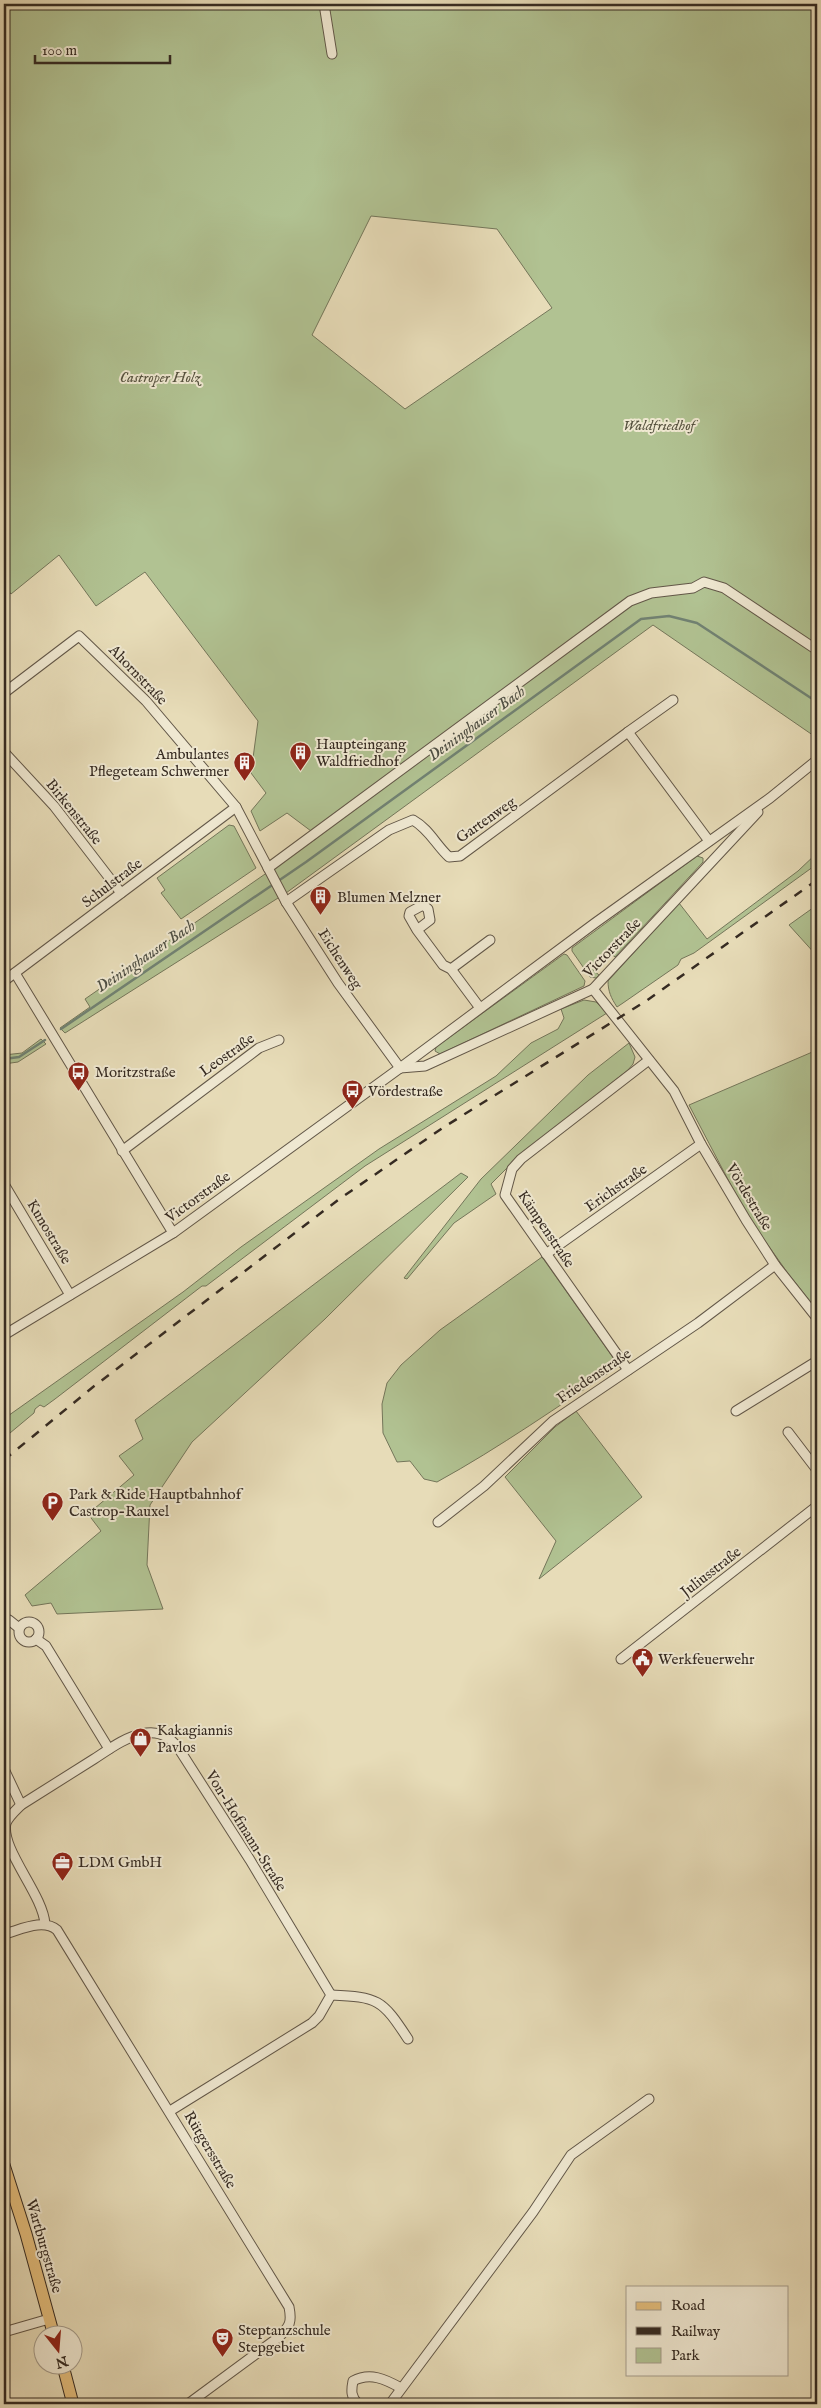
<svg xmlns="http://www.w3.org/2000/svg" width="821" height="2408" font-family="'IM FELL English',serif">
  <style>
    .green { fill: #b1c292; stroke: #74765a; fill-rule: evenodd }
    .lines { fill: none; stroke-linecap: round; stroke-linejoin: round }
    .stream { stroke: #718273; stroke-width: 2.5 }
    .minor-casing { stroke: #625748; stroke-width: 11 }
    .major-casing { stroke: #362b22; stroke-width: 13 }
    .minor { stroke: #efe8d1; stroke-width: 9 }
    .major { stroke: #e4be7c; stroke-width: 11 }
    .rail { stroke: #362b22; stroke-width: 2.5; stroke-dasharray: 9 9; stroke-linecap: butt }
    .labels { text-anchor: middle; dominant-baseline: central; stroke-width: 4; stroke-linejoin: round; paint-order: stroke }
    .park-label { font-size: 15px; font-style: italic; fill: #55513e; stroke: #efe8d1 }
    .street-label { font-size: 15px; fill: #362b22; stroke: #efe8d1 }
    .poi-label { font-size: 15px; fill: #362b22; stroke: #efe8d1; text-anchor: start }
    .water-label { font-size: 16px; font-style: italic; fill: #4e4f44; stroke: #efe8d1 }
  </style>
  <rect width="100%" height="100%" fill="#e7dcb8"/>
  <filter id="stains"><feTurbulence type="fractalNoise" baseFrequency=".004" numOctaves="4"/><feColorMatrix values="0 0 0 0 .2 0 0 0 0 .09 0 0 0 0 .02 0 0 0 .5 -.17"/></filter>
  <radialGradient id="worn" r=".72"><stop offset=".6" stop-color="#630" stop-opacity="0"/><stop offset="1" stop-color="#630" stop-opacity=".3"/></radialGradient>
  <g class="green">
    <path d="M4 4H817V738L653 625 286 893 65 1033 60 1028 90 1007 85 999 317 838 311 831 287 813 260 831 251 811 266 793 251 773 258 721 145 572 96 606 59 555 11 594 4 585ZM371 216 497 229 552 308 405 409 312 335Z"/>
    <path d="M229 825 234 826 256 868 181 919 161 893 165 890 157 878Z"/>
    <path d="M817 853V864L694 953 681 959 678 965 623 1003 617 1007C611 998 608 991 608 981L679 903 707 939 798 871Z"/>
    <path d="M697 856 703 858V862L615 957 609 952 593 970 599 975 596 978 590 977 572 951V948Z"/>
    <path d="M817 905V956L789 925Z"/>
    <path d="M564 954 567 955 585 981 584 986 440 1054 435 1051 436 1047Z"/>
    <path d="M584 1000 596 1002 607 1013 365 1166 206 1286H202L55 1399 44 1407 40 1405 35 1409 34 1413 4 1438 5 1418 183 1292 241 1247 379 1149 496 1076 531 1043 558 1029 564 1018 561 1009Z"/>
    <path d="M41 1039 46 1044 18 1062 4 1064V1055L22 1053Z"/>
    <path d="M629 1043 635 1057 633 1064 628 1070 517 1158 491 1184 496 1194 454 1223 407 1279 404 1278 481 1179 588 1075Z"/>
    <path d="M817 1050V1310L787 1272 746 1214 689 1105Z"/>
    <path d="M461 1173 468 1177 325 1319 192 1442 150 1505 147 1565 163 1609 57 1614 51 1603 32 1606 25 1595 101 1531 88 1514 134 1475 119 1456 143 1439 135 1420Z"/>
    <path d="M542 1257 619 1366C560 1405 499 1448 437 1482L424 1479 410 1461 397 1462 383 1433 382 1404 387 1383 401 1365 440 1330Z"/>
    <path d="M576 1411 642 1497 539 1579 556 1541 505 1477 555 1427Z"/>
  </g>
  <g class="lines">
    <g class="stream">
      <path d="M61 1029 306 862 641 619 669 616 697 623 817 702"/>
      <path d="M4 1059 19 1057 45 1040"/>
    </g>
    <defs>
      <g id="minor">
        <path d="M324 4 332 54"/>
        <path d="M4 693 79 636 146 701 236 807 286 902 338 983 400 1068"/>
        <path d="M628 732 673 700"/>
        <path d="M4 752 54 806 121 893"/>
        <path d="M268 868 630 601 651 593 693 588 704 582 724 588 817 650"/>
        <path d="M286 902 389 830 413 820C429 829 436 845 449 857L460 856 628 732 709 841"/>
        <path d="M417 930 409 916 410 912 423 905 428 909 430 920 417 930 443 965 451 969 480 1008"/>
        <path d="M451 969 490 940"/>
        <path d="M15 973 173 1233"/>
        <path d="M4 981 236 807"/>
        <path d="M593 989 674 1091 701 1144 746 1220 775 1265 817 1318"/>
        <path d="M400 1068 425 1066 593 989 758 812"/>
        <path d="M122 1151 259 1048 279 1040"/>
        <path d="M4 1184 70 1295"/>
        <path d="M546 1254 701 1144"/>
        <path d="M4 1335 173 1233 400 1068 595 923 770 798 817 760"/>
        <path d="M628 1370 505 1195 512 1169 521 1159 649 1060"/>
        <path d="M736 1411 817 1361"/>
        <path d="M788 1432 817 1470"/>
        <path d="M438 1522 484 1486 553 1421 698 1323 775 1265"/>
        <path d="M9 1620 19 1628"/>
        <circle cx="29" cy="1632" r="10"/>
        <path d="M36 1639 46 1646 109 1749"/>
        <path d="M621 1659 817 1506"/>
        <path d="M4 1769 21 1805"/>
        <path d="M45 1924C43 1894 0 1849 6 1823 9 1816 15 1811 21 1805 45 1790 69 1775 94 1759 108 1750 125 1737 142 1734 157 1730 170 1736 179 1749L250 1860 331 1995 319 2016 312 2023 170 2111"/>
        <path d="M4 1934C20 1930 43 1918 57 1930L289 2307C292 2322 290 2326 279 2337L188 2404"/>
        <path d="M331 1995C378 1997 382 1999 408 2039"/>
        <path d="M4 2332 49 2319"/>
        <path d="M358 2404C351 2397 351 2391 353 2381 370 2372 385 2379 401 2388"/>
        <path d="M390 2404 533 2212 571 2155 649 2099"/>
      </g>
      <g id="major">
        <path d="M4 2165 26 2234 54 2336"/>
        <path d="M63 2366 73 2404"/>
      </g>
    </defs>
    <use href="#minor" class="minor-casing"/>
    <use href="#major" class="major-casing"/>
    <use href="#minor" class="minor"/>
    <use href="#major" class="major"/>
    <path class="rail" d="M4 1460 93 1387 338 1200 444 1127 646 1001 817 880"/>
  </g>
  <defs>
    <symbol id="building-pin" viewBox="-11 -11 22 30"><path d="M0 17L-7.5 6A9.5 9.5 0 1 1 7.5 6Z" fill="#8f2418" stroke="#efe8d1"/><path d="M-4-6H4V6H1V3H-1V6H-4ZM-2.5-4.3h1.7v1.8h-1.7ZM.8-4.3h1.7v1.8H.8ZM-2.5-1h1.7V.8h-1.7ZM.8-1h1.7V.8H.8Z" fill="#fff"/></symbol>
    <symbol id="bus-pin" viewBox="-11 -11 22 30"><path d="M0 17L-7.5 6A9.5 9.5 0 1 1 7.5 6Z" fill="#8f2418" stroke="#efe8d1"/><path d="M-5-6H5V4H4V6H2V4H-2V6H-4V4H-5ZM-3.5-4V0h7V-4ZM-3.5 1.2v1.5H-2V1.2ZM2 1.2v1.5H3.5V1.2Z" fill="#fff"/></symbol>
    <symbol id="parking-pin" viewBox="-11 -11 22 30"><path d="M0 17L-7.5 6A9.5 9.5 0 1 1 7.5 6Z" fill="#8f2418" stroke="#efe8d1"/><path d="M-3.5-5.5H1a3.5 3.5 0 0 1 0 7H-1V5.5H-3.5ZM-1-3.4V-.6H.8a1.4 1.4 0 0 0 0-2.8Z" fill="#fff"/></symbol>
    <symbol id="civic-pin" viewBox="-11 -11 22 30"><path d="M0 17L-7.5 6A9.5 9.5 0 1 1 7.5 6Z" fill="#8f2418" stroke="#efe8d1"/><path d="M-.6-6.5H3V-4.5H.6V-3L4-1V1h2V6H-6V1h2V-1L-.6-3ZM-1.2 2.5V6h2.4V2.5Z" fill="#fff"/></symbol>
    <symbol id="shop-pin" viewBox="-11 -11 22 30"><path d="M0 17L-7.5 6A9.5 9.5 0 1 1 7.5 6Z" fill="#8f2418" stroke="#efe8d1"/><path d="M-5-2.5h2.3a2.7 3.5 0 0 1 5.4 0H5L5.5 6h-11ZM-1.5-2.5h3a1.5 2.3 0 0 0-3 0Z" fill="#fff"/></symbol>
    <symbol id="office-pin" viewBox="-11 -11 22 30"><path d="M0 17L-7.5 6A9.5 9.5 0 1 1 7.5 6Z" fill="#8f2418" stroke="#efe8d1"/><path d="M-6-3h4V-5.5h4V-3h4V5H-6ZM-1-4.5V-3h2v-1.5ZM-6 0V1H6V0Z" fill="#fff"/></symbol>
    <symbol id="theatre-pin" viewBox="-11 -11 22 30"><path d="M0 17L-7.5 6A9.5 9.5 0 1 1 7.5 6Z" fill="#8f2418" stroke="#efe8d1"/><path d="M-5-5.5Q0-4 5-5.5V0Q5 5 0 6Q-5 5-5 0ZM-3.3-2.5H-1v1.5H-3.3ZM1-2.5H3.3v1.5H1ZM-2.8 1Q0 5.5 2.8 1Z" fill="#fff"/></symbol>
  </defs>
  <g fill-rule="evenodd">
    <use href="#building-pin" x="288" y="740" width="25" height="34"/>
    <use href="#building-pin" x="232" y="750" width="25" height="34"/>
    <use href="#building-pin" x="308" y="884" width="25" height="34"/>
    <use href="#bus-pin" x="66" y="1060" width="25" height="34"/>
    <use href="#bus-pin" x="340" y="1078" width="25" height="34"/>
    <use href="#parking-pin" x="40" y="1490" width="25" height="34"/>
    <use href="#civic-pin" x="630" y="1646" width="25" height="34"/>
    <use href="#shop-pin" x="128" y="1726" width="25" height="34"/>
    <use href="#office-pin" x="50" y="1850" width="25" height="34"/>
    <use href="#theatre-pin" x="210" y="2326" width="25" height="34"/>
  </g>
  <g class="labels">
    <g class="park-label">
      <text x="160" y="377">Castroper Holz</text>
      <text x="659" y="425">Waldfriedhof</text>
    </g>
    <g class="street-label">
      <text transform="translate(138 675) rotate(46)">Ahornstraße</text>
      <text transform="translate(74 812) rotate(51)">Birkenstraße</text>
      <text transform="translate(486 820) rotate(-35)">Gartenweg</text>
      <text transform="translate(112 883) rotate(-37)">Schulstraße</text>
      <text transform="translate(612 948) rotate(-46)">Victorstraße</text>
      <text transform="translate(340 959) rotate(57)">Eichenweg</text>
      <text transform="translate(227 1055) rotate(-35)">Leostraße</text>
      <text transform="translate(616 1188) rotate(-35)">Erichstraße</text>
      <text transform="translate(198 1197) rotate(-36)">Victorstraße</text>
      <text transform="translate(749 1197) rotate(59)">Vördestraße</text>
      <text transform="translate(546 1229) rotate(56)">Kämpenstraße</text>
      <text transform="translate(49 1232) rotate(59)">Kunostraße</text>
      <text transform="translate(594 1376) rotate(-34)">Friedenstraße</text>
      <text transform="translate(711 1572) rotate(-38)">Juliusstraße</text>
      <text transform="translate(246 1831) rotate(58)">Von-Hofmann-Straße</text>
      <text transform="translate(210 2150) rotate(59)">Rütgersstraße</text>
      <text transform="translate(44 2246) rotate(74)">Wartburgstraße</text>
    </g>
    <g class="poi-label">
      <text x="316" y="744">Haupteingang<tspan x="316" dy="17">Waldfriedhof</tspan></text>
      <text x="229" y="754" text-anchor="end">Ambulantes<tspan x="229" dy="17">Pflegeteam Schwermer</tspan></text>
      <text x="337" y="897">Blumen Melzner</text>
      <text x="95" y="1072">Moritzstraße</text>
      <text x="368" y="1091">Vördestraße</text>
      <text x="69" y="1494">Park &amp; Ride Hauptbahnhof<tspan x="69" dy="17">Castrop-Rauxel</tspan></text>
      <text x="658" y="1659">Werkfeuerwehr</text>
      <text x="157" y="1730">Kakagiannis<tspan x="157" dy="17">Pavlos</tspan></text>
      <text x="78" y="1862">LDM GmbH</text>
      <text x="238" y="2330">Steptanzschule<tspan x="238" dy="17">Stepgebiet</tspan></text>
    </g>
    <g class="water-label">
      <text transform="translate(477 724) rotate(-36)">Deininghauser Bach</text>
      <text transform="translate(146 957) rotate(-34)">Deininghauser Bach</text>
    </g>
  </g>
  <rect width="821" height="2408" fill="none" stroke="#e7dcb8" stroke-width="20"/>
  <rect x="5" y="5" width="811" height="2398" fill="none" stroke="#362b22" stroke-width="2.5"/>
  <rect x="10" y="10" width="801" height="2388" fill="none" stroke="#362b22"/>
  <rect x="626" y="2286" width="162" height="90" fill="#efe8d1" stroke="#a59c8b"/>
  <rect x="636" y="2302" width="25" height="8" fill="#e4be7c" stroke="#a59c8b"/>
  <text x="671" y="2310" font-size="15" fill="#362b22">Road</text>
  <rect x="636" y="2327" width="25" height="8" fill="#362b22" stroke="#a59c8b"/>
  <text x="671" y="2336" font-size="15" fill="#362b22">Railway</text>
  <rect x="636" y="2348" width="25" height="15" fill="#b1c292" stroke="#a59c8b"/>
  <text x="671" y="2360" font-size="15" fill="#362b22">Park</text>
  <g transform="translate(58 2350) rotate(163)"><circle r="24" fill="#efe8d1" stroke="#a59c8b"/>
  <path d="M0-4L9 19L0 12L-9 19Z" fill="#8f2418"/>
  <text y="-8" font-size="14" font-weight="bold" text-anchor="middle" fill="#362b22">N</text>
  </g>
  <path d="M35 55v8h135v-8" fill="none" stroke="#362b22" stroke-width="2.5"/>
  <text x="42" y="55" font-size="15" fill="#362b22" stroke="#efe8d1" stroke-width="4" paint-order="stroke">100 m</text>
  <rect width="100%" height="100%" filter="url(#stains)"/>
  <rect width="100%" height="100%" fill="url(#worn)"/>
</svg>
